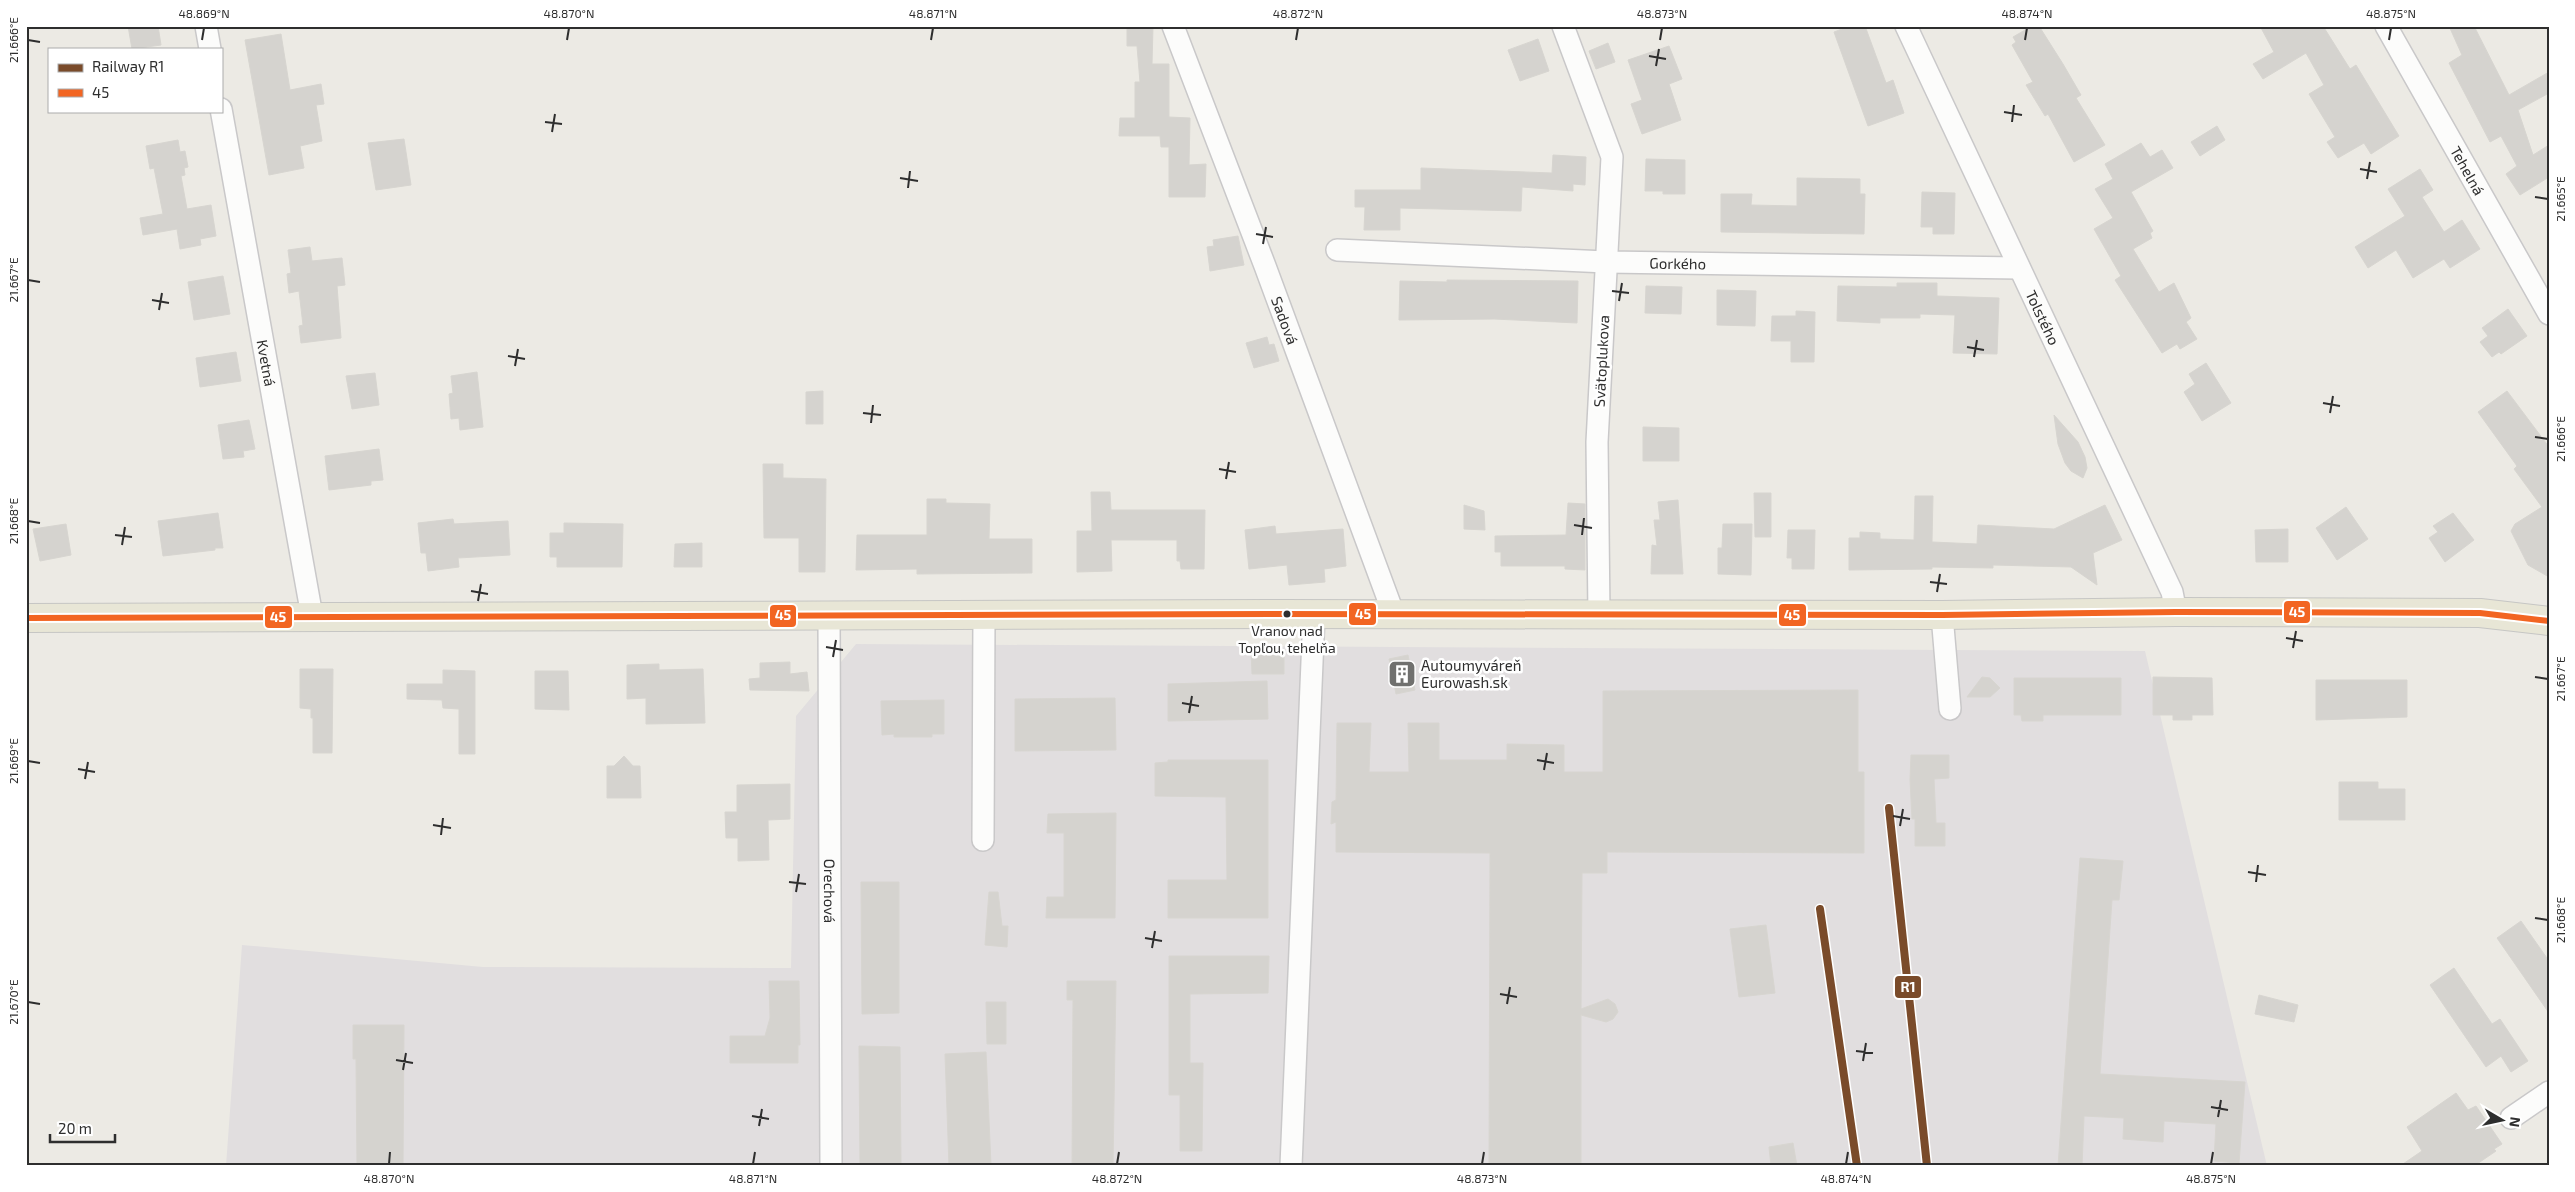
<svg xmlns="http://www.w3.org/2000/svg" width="2575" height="1192" font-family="'Exo 2',sans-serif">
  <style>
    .industrial { fill: #e1dedf }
    .building { fill: #d5d3cf; stroke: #d7d5d0 }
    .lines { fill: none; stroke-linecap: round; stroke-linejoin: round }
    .minor-casing { stroke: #c9c8c9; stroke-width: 24 }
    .major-casing { stroke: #c6c6c4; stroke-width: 30 }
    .minor { stroke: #fcfcfb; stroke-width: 21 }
    .major { stroke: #e8e6d6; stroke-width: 28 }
    .bus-1-casing { stroke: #fff; stroke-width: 10 }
    .bus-1 { stroke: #f26522; stroke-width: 6 }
    .rail-1-casing { stroke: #fff; stroke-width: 11 }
    .rail-1 { stroke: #7a4b2a; stroke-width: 8 }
    .ticks { fill: none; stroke: #2e2e2e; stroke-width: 2 }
    .bus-dot { fill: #2e2e2e; stroke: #fff; stroke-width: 2 }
    .labels { text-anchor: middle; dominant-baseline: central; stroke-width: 5; stroke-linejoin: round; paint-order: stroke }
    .bus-label { font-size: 14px; fill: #2e2e2e; stroke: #fff }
    .street-label { font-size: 15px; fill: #2e2e2e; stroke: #fff }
    .poi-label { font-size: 15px; fill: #2e2e2e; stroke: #fff; text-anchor: start }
    .line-badge { stroke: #fff; stroke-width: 2 }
    .badge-label { font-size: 14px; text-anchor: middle; font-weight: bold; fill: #fff }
    .neatline { fill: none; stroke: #2e2e2e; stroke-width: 2 }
    .ticks-label { font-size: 12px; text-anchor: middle; fill: #2e2e2e }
  </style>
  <rect width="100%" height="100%" fill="#eceae4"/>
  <path class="industrial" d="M856 644 2145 651 2267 1166H226L242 945 483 967 791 968 796 716Z"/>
  <g class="building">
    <path d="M128 26H158L161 45 132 49Z"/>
    <path d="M1127 26H1153L1152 64H1169V117L1190 118 1189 165 1206 164 1205 197H1169V147H1161L1160 136H1119L1120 118H1135V82H1140L1137 46H1127Z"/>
    <path d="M1850 26H1865L1886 83 1893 80 1904 113 1868 126 1834 32Z"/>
    <path d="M2032 26H2039L2063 64 2081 95 2076 98 2105 145 2074 162 2048 114 2045 116 2026 85 2033 82 2012 45 2016 42 2013 37Z"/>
    <path d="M2260 26H2323L2350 69 2356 65 2399 136 2371 154 2364 143 2338 158 2327 142 2335 137 2309 94 2324 85 2306 53 2263 79 2253 64 2274 52Z"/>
    <path d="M2449 26H2474L2509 95 2549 72V93L2518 110 2533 155 2549 145V177L2520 195 2506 174 2517 166 2501 136 2490 142 2449 63 2462 55Z"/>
    <path d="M281 34 290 90 321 84 324 104 316 105 322 141 300 146 304 168 269 175 245 40Z"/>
    <path d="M1538 39 1549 71 1520 81 1508 50Z"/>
    <path d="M1608 43 1615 62 1596 69 1589 51Z"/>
    <path d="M1669 46 1682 79 1669 84 1681 120 1642 134 1631 104 1642 100 1628 60Z"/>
    <path d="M2217 126 2225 140 2200 156 2191 142Z"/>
    <path d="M404 139 411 185 376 190 368 143Z"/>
    <path d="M178 140 180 152 185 151 188 167 184 168 185 175 181 176 187 209 211 205 216 236 200 239 201 245 180 249 177 229 143 235 140 218 163 214 154 168 150 169 146 146Z"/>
    <path d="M2141 143 2150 157 2162 150 2173 168 2131 192 2153 231 2150 233 2152 238 2133 249 2159 292 2174 283 2191 318 2186 322 2197 339 2180 349 2177 344 2162 353 2115 280 2121 276 2094 229 2113 218 2095 189 2113 179 2105 164Z"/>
    <path d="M1553 155 1586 157 1585 185 1573 184V191L1522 187 1521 211 1400 208V230H1364L1365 207H1355V190H1421V168L1552 173Z"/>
    <path d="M1646 159 1685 160V194H1663V191H1645Z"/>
    <path d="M2420 169 2433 190 2422 197 2444 232 2462 220 2480 249 2450 268 2444 259 2413 278 2396 250 2368 268 2355 247 2405 216 2388 189Z"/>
    <path d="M1797 178 1860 179V194H1865L1864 234 1721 232V194H1752L1751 205 1797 206Z"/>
    <path d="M1922 192 1955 193 1954 234H1933V227H1921Z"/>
    <path d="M1238 236 1244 265 1210 271 1207 247 1214 246 1213 240Z"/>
    <path d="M310 247 312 261 342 258 345 285 337 286 341 338 301 343 299 326 303 325 299 291 289 293 287 274 291 273 288 250Z"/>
    <path d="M223 276 230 314 194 320 188 282Z"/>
    <path d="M1447 280 1578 281 1577 323 1494 319 1399 320 1400 281 1447 282Z"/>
    <path d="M1897 283H1937V296L1999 298 1997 354 1953 353 1955 315 1920 314V318H1880V323L1837 321 1838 286 1897 287Z"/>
    <path d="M1646 286 1682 287 1681 314 1645 313Z"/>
    <path d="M1717 290 1756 291 1755 326 1717 325Z"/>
    <path d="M2508 309 2527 336 2501 354 2499 352 2492 357 2480 342 2488 336 2482 328Z"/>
    <path d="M1796 311 1815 312 1814 362H1791V341H1771L1772 316H1796Z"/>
    <path d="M1267 337 1269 345 1274 344 1279 361 1254 368 1246 343Z"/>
    <path d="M236 352 241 381 200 387 196 358Z"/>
    <path d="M2206 363 2231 403 2202 421 2184 392 2195 384 2189 374Z"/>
    <path d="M477 372 483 427 460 430 459 418 451 419 449 394 453 393 451 376Z"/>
    <path d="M375 373 379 405 352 409 346 376Z"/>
    <path d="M823 391V424H806V392Z"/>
    <path d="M2507 391 2549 447V577L2528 565 2511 531 2515 524 2542 507 2514 469 2517 466 2478 412Z"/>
    <path d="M2054 415 2078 442 2085 457 2087 468 2083 478 2071 471 2065 463 2058 444Z"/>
    <path d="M249 420 255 449 243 451 244 457 223 459 218 425Z"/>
    <path d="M1643 427 1679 428V461H1643Z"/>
    <path d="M379 449 383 480 371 481V485L329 490 325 456Z"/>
    <path d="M763 464H783V478L826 479 825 572H799V538H764Z"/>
    <path d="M1091 492H1110L1111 510H1205L1204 569H1181L1180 561H1177V540H1111L1112 571 1077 572V531H1092Z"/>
    <path d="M1754 493H1771V537H1755Z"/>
    <path d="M1915 496H1933L1932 542 1977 544 1978 525 2054 529 2105 505 2122 540 2093 553 2097 585 2071 567 1993 565V568L1932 567V569L1849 570V538H1860V532L1880 533V539L1914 540Z"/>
    <path d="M927 499H946V503L990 504 989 539H1032V573L917 574V569L856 570 857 535H927Z"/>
    <path d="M1678 500 1683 574H1651L1652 545 1657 546 1654 520H1660L1658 502Z"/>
    <path d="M1568 503 1585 504V570L1565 569V566H1501V552H1495V536L1566 535Z"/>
    <path d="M1464 505 1484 511 1485 530 1464 529Z"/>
    <path d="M2346 507 2368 539 2337 560 2316 528Z"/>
    <path d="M218 513 223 548H215V550L163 556 158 521Z"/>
    <path d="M2453 513 2474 540 2445 562 2429 538 2438 532 2433 526Z"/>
    <path d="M453 519 454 524 508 521 510 555 458 558 459 567 428 571 426 553H421L418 523Z"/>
    <path d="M564 523 623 524 622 567H557V557H550V533H564Z"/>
    <path d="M66 524 71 555 40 561 33 529Z"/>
    <path d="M1723 524H1752L1751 575 1718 574V548H1722Z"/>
    <path d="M1275 526 1276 534 1343 529 1346 566 1324 569 1325 582 1289 585 1287 565 1249 569 1245 530Z"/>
    <path d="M2288 529V562H2256L2255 530Z"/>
    <path d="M1788 530H1815L1814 569H1792V558H1787Z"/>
    <path d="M702 543V567H674L675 544Z"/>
    <path d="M1251 649H1284V674H1252Z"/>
    <path d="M1408 655 1415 690 1396 694 1389 659Z"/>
    <path d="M790 662V674L807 672 809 691 750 690 749 679 760 678V663Z"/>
    <path d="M659 664V670L703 669 705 723 646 724V698L627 699V665Z"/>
    <path d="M300 669H333L332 753H313V718H311V709L300 708Z"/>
    <path d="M443 670 475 671V754H459V709L443 708 442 700 407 699V684H443Z"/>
    <path d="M535 671H568L569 710 535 709Z"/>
    <path d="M1982 677 1990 678 2000 688 1990 697H1967Z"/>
    <path d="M2153 677 2212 678 2213 715H2192V720H2173V715H2153Z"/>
    <path d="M2014 678H2121V715H2043V721H2022L2021 715H2014Z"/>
    <path d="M2316 680H2407V717L2316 720Z"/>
    <path d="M1267 681 1268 719 1168 721V684Z"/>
    <path d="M1858 690V772H1864V853L1607 852V873H1582L1581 1009 1608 999 1615 1004 1618 1012 1613 1019 1606 1022 1581 1015V1166H1489L1490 853 1336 852V822L1331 824 1332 802 1336 800 1337 723H1371L1369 772H1409L1408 723H1439V760H1507V744L1564 745V772H1603V691Z"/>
    <path d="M1115 698 1116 750 1015 751V699Z"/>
    <path d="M944 700V734H932V737H894V734L882 735 881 701Z"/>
    <path d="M1911 755H1949V778L1934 779 1936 823H1945V846H1915V819H1912L1910 779Z"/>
    <path d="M624 756 633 766H640L641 798H607V766H614Z"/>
    <path d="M1168 760H1268V918H1168V880H1227L1226 797 1155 796V763L1168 762Z"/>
    <path d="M2339 782H2378V789H2405V820H2339Z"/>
    <path d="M790 784V819L768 820 769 860 738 861V838H726L725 812H737V785Z"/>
    <path d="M1116 813 1115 918H1046L1047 897H1064V833H1047L1048 814Z"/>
    <path d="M2080 858 2123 861 2119 900H2112L2100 1074 2245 1082 2239 1163 2214 1161 2216 1124 2164 1121 2163 1142 2123 1139 2124 1118 2084 1116 2082 1166H2058Z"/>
    <path d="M861 882H899V1013L862 1014Z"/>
    <path d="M989 892H998L1002 926H1008L1007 947 985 945Z"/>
    <path d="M2521 921 2549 961V1013L2497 938Z"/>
    <path d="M1766 925 1775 993 1739 997 1730 929Z"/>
    <path d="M1169 956H1269L1268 993 1190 994V1063H1203L1202 1151H1180V1095H1169Z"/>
    <path d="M2454 968 2492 1024 2500 1019 2528 1061 2511 1072 2501 1056 2486 1067 2430 985Z"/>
    <path d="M769 981H799L800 1045H798V1063H730V1036H765L770 1018Z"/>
    <path d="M1067 981H1116L1113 1166H1072L1073 1000H1067Z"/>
    <path d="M2259 995 2298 1005 2294 1022 2255 1014Z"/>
    <path d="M986 1002H1006V1044H987Z"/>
    <path d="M353 1025H404L403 1166H357L356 1059H353Z"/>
    <path d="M859 1046 900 1047 901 1166H860Z"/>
    <path d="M986 1052 991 1166H949L945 1054Z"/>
    <path d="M2456 1093 2468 1110 2476 1106 2502 1144 2494 1149 2496 1151 2474 1166H2400L2422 1151 2407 1127Z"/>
    <path d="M1793 1143 1797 1166H1771L1769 1147Z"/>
  </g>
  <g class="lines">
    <defs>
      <g id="minor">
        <path d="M206 26 210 49"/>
        <path id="s1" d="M1173 26 1265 266 1394 615"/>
        <path d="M1563 26 1612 157 1597 442 1599 615"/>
        <path id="s2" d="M1906 26 2172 592 2176 612"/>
        <path id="s3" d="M2386 26 2549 314"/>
        <path id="s4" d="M221 109 312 616"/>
        <path id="s5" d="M1337 250 1606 262 2019 268"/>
        <path d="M1942 615 1950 709"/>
        <path id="s6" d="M829 616 831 1166"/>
        <path d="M983 840 984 615"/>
        <path d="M2511 1118 2549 1092"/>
        <path d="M1291 1166 1314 614"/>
      </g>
      <path id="major" d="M26 618 1276 614 1942 615 2176 612 2480 613 2549 621"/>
    </defs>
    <use href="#minor" class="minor-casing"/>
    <use href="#major" class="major-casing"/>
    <use href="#minor" class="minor"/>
    <use href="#major" class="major"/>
    <defs>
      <path id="bus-1" d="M26 618 1276 614 1942 615 2176 612 2480 613 2549 621"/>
    </defs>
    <use href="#bus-1" class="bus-1-casing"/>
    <use href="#bus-1" class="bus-1"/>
    <defs>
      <g id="rail-1">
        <path d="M1889 808 1927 1166"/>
        <path d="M1820 909 1857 1166"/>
      </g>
    </defs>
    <use href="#rail-1" class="rail-1-casing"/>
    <use href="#rail-1" class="rail-1"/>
  </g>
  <path class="ticks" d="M28 40 40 42M202 40 204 28M567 40 569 28M931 40 933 28M1296 40 1298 28M1660 40 1662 28M2025 40 2027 28M2389 40 2391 28M1649 56 1666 59M1656 66 1659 49M2004 112 2022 115M545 122 562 124M2012 122 2014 105M552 132 555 114M2360 169 2377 172M900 178 918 181M2367 179 2370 162M908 188 910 171M2535 197 2548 199M1256 234 1273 237M1263 244 1266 227M28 280 40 282M1612 291 1629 293M152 300 169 303M1619 301 1622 283M159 310 162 293M1967 347 1984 350M508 356 525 359M1974 357 1977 340M515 366 518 349M2323 403 2340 406M863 413 881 415M2330 413 2333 396M871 423 873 405M2535 437 2548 439M1219 469 1236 472M1226 479 1229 462M28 521 40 523M1574 525 1592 528M115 535 132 537M1582 535 1584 518M122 545 125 527M1930 582 1947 584M471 591 488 594M1937 592 1940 574M478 601 481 584M2286 638 2303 641M826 647 843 650M2293 648 2296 631M833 657 836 640M2535 677 2548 679M1182 703 1199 706M1189 713 1192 696M1537 760 1554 763M28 761 40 763M78 769 95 772M1544 770 1547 753M85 779 88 762M1893 816 1910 819M433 825 451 828M1900 826 1903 809M441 835 443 818M2248 872 2266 875M789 882 806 884M2256 882 2258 865M796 892 799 874M2535 918 2548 920M1145 938 1162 941M1152 948 1155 931M1500 994 1517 997M28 1002 40 1004M1507 1004 1510 987M1856 1051 1873 1053M396 1060 413 1063M1863 1061 1866 1043M403 1070 406 1053M2211 1107 2228 1110M752 1116 769 1119M2218 1117 2221 1100M759 1126 762 1109M389 1164 390 1152M753 1164 755 1152M1117 1164 1119 1152M1482 1164 1484 1152M1846 1164 1848 1152M2211 1164 2213 1152"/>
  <defs>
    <symbol id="building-square" viewBox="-11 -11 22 22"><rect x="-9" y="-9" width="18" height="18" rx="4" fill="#70706e" stroke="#fff"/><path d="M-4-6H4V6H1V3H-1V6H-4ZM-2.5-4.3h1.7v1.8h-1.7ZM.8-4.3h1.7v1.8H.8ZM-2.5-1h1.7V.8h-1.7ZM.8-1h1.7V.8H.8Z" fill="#fff"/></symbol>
  </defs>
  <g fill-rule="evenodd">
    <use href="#building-square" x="1386" y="658" width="32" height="32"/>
  </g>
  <circle class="bus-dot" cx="1287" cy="614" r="4.5"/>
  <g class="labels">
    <g class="bus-label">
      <text x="1287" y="630">Vranov nad<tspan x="1287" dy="17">Topľou, tehelňa</tspan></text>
    </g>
    <g class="street-label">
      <text stroke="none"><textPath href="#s3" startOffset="166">Tehelná</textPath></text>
      <text stroke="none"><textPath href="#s5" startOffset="341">Gorkého</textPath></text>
      <text stroke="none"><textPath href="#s2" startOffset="322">Tolstého</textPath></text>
      <text stroke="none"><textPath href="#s1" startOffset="315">Sadová</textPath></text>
      <text transform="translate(1601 361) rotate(-87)">Svätoplukova</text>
      <text stroke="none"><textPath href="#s4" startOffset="258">Kvetná</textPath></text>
      <text stroke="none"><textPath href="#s6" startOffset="275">Orechová</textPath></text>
    </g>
    <g class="poi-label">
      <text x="1421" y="665">Autoumyváreň<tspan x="1421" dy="17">Eurowash.sk</tspan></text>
    </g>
  </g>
  <g class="line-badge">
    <rect x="2283" y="600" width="28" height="24" rx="5" fill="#f26522"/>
    <rect x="1348" y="602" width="29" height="24" rx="5" fill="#f26522"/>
    <rect x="1778" y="603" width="29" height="24" rx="5" fill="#f26522"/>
    <rect x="769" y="604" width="28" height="24" rx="5" fill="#f26522"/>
    <rect x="264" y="605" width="29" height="24" rx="5" fill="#f26522"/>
    <rect x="1894" y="975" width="28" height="24" rx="5" fill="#7a4b2a"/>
  </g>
  <g class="badge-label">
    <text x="2297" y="617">45</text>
    <text x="1363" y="619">45</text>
    <text x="1792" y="620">45</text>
    <text x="783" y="620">45</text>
    <text x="278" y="622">45</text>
    <text x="1908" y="992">R1</text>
  </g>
  <rect width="2575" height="1192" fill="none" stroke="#ffffff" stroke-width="55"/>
  <rect x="48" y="48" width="175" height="65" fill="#ffffff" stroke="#ababab"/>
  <rect x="58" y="64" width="25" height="8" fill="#7a4b2a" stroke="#ababab"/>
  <text x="92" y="72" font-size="15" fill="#2e2e2e">Railway R1</text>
  <rect x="58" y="89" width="25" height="8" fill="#f26522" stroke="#ababab"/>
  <text x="92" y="98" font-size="15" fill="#2e2e2e">45</text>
  <g transform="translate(2502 1120) rotate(99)" stroke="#ffffff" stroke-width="4" paint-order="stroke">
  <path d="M0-4L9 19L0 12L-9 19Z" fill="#2e2e2e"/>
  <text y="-8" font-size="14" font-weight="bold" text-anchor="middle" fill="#2e2e2e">N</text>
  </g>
  <path d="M50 1134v8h65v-8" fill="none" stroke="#2e2e2e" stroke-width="2.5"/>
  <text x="58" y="1134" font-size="15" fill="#2e2e2e" stroke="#ffffff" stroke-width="4" paint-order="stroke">20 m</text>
  <rect x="28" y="28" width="2520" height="1136" class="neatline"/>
  <g class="ticks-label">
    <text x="204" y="18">48.869°N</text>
    <text x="569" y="18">48.870°N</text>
    <text x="933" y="18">48.871°N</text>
    <text x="1298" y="18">48.872°N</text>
    <text x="1662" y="18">48.873°N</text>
    <text x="2027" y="18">48.874°N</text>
    <text x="2391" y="18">48.875°N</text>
    <text transform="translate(14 40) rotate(-90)" y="4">21.666°E</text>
    <text transform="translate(2561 199) rotate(-90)" y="4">21.665°E</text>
    <text transform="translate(14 280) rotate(-90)" y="4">21.667°E</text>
    <text transform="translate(2561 439) rotate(-90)" y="4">21.666°E</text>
    <text transform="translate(14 521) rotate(-90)" y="4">21.668°E</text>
    <text transform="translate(2561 679) rotate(-90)" y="4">21.667°E</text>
    <text transform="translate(14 761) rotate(-90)" y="4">21.669°E</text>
    <text transform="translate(2561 920) rotate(-90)" y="4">21.668°E</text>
    <text transform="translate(14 1002) rotate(-90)" y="4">21.670°E</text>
    <text x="389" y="1183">48.870°N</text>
    <text x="753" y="1183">48.871°N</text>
    <text x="1117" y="1183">48.872°N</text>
    <text x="1482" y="1183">48.873°N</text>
    <text x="1846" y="1183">48.874°N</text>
    <text x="2211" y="1183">48.875°N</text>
  </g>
</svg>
